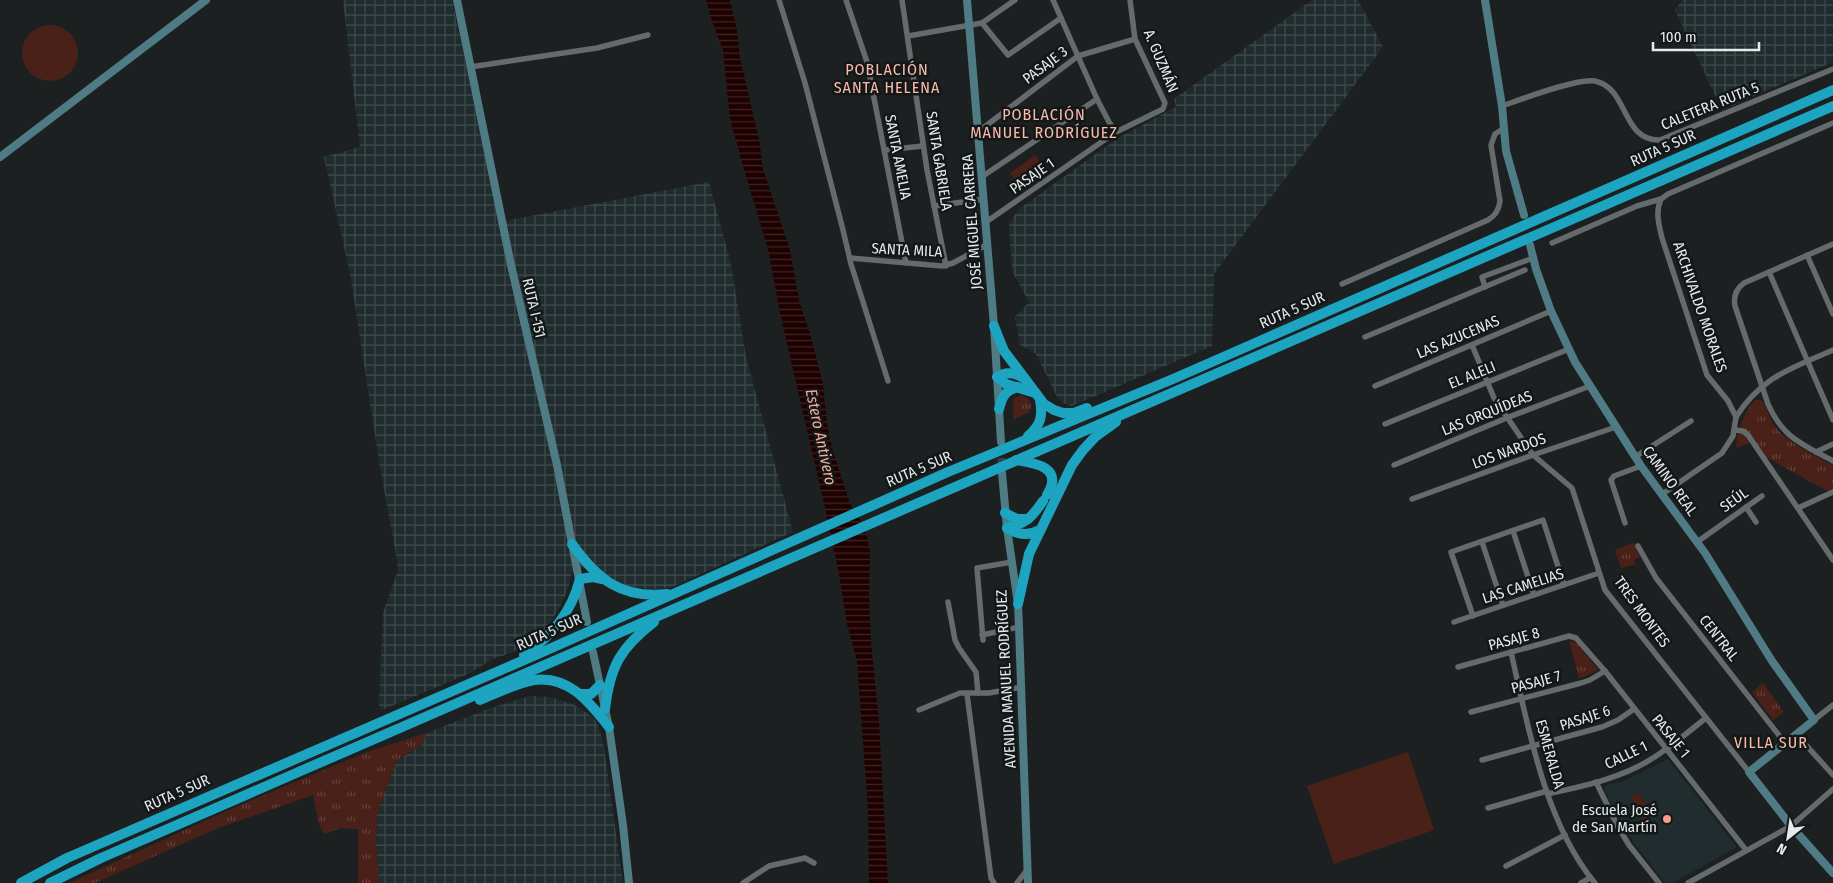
<svg xmlns="http://www.w3.org/2000/svg" width="1833" height="883" font-family="'Fira Sans Condensed',sans-serif">
  <style>
    .built { fill: #212c2f }
    .industrial { fill: url(#industrial-grid) }
    .grass { fill: url(#grass-tufts) }
    .garden { fill: #4a2118 }
    .water { fill: url(#water-rules) }
    .lines { fill: none; stroke-linecap: round; stroke-linejoin: round }
    .secondary-tunnel { stroke: #3a3e3f; stroke-width: 8; stroke-dasharray: 8 4; stroke-linecap: butt }
    .street { stroke: #656a6c; stroke-width: 5.5 }
    .secondary { stroke: #4f7b85; stroke-width: 8 }
    .highway { stroke: #1da4c0; stroke-width: 10 }
    .poi-dot { fill: #f49e8a; stroke: #121718; stroke-width: 2 }
    .labels { text-anchor: middle; dominant-baseline: central; stroke-width: 5; stroke-linejoin: round; paint-order: stroke }
    .street-label { font-size: 15px; fill: #e7eaeb; stroke: #121718 }
    .poi-label { font-size: 15px; fill: #e7eaeb; stroke: #121718; text-anchor: end }
    .neighbourhood-label { font-size: 16px; letter-spacing: 1px; fill: #fbb9aa; stroke: #121718 }
    .water-label { font-size: 16px; font-style: italic; fill: #f5ac9b; stroke: #121718 }
  </style>
  <defs>
    <pattern id="industrial-grid" width="8" height="8" patternUnits="userSpaceOnUse" patternTransform="scale(1.25)"><rect width="8" height="8" fill="#212c2f"/><path d="M0 4h8M4 0v8" fill="none" stroke="#414b4d"/></pattern>
    <pattern id="grass-tufts" width="24" height="20" patternUnits="userSpaceOnUse" patternTransform="scale(1.25)"><rect width="24" height="20" fill="#4a2118"/><path d="M3 7l-1-3M5 7V3M7 7l1-3M15 17l-1-3M17 17v-4M19 17l1-3" fill="none" stroke="#64413a"/></pattern>
    <pattern id="water-rules" width="6" height="5" patternUnits="userSpaceOnUse" patternTransform="scale(1.25)"><rect width="6" height="5" fill="#1e0000"/><path d="M0 2.5h6" fill="none" stroke="#3f2525"/></pattern>
  </defs>
  <rect width="100%" height="100%" fill="#1c2021"/>
  <path class="built" d="M1668 759 1737 847 1673 883H1665L1634 843 1613 808 1604 789 1606 785 1626 780Z"/>
  <g class="industrial">
    <path d="M343 0H452L499 222 709 182 731 264 746 357 793 532 670 588 647 589 628 586 609 579 595 564 572 572 568 589 559 609 549 625 531 643 511 653 493 659 468 674 382 710 379 705 383 613 398 570 397 560 380 467 350 274 324 157 360 147Z"/>
    <path d="M1312 0H1358L1383 47 1214 274 1212 346 1072 406 1063 403 1057 397 1036 354 1020 345 1015 317 1029 302 1012 271 1009 223 1019 209 1118 138 1176 107 1174 99Z"/>
    <path d="M1682 0H1833V62L1722 110 1675 10Z"/>
    <path d="M529 696 549 697 573 704 594 718 599 727 604 748 623 883H379L376 846 377 813 394 768 399 759 422 745 426 733 488 709Z"/>
  </g>
  <g class="grass">
    <path d="M1022 395 1029 399 1032 406 1028 413 1014 419 1013 403 1014 398Z"/>
    <path d="M1755 400H1761C1768 407 1769 420 1776 428 1791 445 1814 454 1833 466V494L1766 457 1755 441 1736 448C1737 432 1744 412 1755 400Z"/>
    <path d="M1634 542 1640 557 1634 560 1636 564 1621 568 1615 550Z"/>
    <path d="M1569 641 1577 643 1598 670 1579 679Z"/>
    <path d="M1763 683 1784 712 1773 720 1752 692Z"/>
    <path d="M426 733 422 745 399 759 394 768 377 813 376 846 379 883H358V829L341 828 324 834 319 824 313 795 218 828 95 883H69L224 812 364 753Z"/>
  </g>
  <g class="garden">
    <circle cx="50" cy="53" r="28"/>
    <path d="M1035 155 1047 171 1021 189 1010 173Z"/>
    <path d="M1408 752 1434 830 1334 864 1307 786Z"/>
    <path d="M1640 793 1651 816 1642 820 1631 797Z"/>
  </g>
  <path class="water" d="M706 0H730L737 30 740 58 759 139 763 169 790 250 799 300 811 337 823 384 827 424 832 448 850 504 860 520 867 537 870 552 869 594 871 643 879 722 888 883H869L868 810 857 661 847 624 838 569 825 508 780 313 768 249 745 173 730 119 723 50 712 21Z"/>
  <g class="lines">
    <path class="secondary-tunnel" d="M1001 446 1002 471"/>
    <g class="street">
      <path d="M779 0 805 83 843 230 851 264 888 381"/>
      <path d="M846 0 867 62 906 263"/>
      <path d="M902 0 927 170 946 266"/>
      <path d="M1053 0 1097 99 1109 122 1116 132"/>
      <path d="M982 23 1008 55 1061 18"/>
      <path d="M908 36 982 23 1015 0"/>
      <path d="M470 67 597 48 648 35"/>
      <path d="M1502 106C1522 99 1577 78 1595 81 1629 88 1621 141 1660 140L1833 69"/>
      <path d="M979 131 1078 56 1135 39"/>
      <path d="M885 150 923 146"/>
      <path d="M983 176 1097 99"/>
      <path d="M934 206 984 199"/>
      <path d="M986 222 1116 132 1163 109 1165 103 1135 39 1130 0"/>
      <path d="M1552 243 1637 206 1661 199 1668 194 1833 123"/>
      <path d="M1833 244 1744 283C1736 289 1733 296 1735 306L1768 404C1783 438 1802 444 1833 461"/>
      <path d="M1807 255 1833 314"/>
      <path d="M850 258 942 266 953 263 988 244"/>
      <path d="M1769 272 1833 420"/>
      <path d="M1342 284 1488 220C1495 216 1499 210 1500 201L1491 145 1495 134 1504 128"/>
      <path d="M1485 287 1482 277 1533 258"/>
      <path d="M1365 337 1525 270"/>
      <path d="M1472 345 1494 398 1533 455 1572 488 1605 590 1749 772"/>
      <path d="M1375 386 1551 311"/>
      <path d="M1736 417C1762 376 1791 369 1833 350"/>
      <path d="M1385 424 1569 349"/>
      <path d="M1735 430 1743 431 1748 435 1833 560"/>
      <path d="M1816 452 1833 444"/>
      <path d="M1635 457 1691 421"/>
      <path d="M1394 465 1509 417 1590 386"/>
      <path d="M1661 495 1722 453 1733 436 1736 417 1728 401 1707 375 1662 238C1659 225 1655 212 1661 199"/>
      <path d="M1412 499 1533 455 1616 427"/>
      <path d="M1746 507 1756 522"/>
      <path d="M1798 508 1833 492"/>
      <path d="M1625 523 1611 480 1614 476 1641 466"/>
      <path d="M1513 531 1534 595"/>
      <path d="M1482 542 1503 605"/>
      <path d="M1697 542 1762 496"/>
      <path d="M1638 546 1656 578 1785 743"/>
      <path d="M948 602 955 640 959 648 976 672 978 693"/>
      <path d="M1473 616 1451 552 1543 520 1564 585"/>
      <path d="M1454 622 1599 573"/>
      <path d="M982 635 1019 627"/>
      <path d="M983 640 977 568 1012 562"/>
      <path d="M1511 652C1528 727 1545 823 1595 883"/>
      <path d="M1458 667 1569 636 1576 638 1605 671 1746 850"/>
      <path d="M967 694 991 878 994 883"/>
      <path d="M919 710 960 693H989L1022 687"/>
      <path d="M1471 712 1581 683 1590 680 1605 671"/>
      <path d="M1814 720 1833 705"/>
      <path d="M1796 734 1833 775"/>
      <path d="M1482 760 1602 727 1618 720 1634 709"/>
      <path d="M1596 782 1618 827 1629 845 1659 883"/>
      <path d="M1548 794C1578 787 1609 781 1637 767 1662 755 1684 735 1706 718"/>
      <path d="M1488 808 1547 791"/>
      <path d="M1506 866 1565 835"/>
      <path d="M743 883 769 866 805 858 814 863"/>
      <path d="M1017 883 1027 870"/>
      <path d="M1581 883 1590 878"/>
      <path d="M1688 883 1791 826 1833 789"/>
    </g>
    <g class="secondary">
      <path d="M457 0 511 265 557 465 587 622"/>
      <path d="M967 0 994 326 1001 442"/>
      <path d="M1485 0 1502 106 1506 151 1524 215"/>
      <path d="M0 157 206 0"/>
      <path d="M1530 245 1536 269 1551 311 1575 362 1641 466 1705 553 1772 661 1814 720 1749 772 1791 826 1833 873"/>
      <path d="M1002 473 1007 528 1018 604 1019 627 1028 883"/>
      <path d="M593 652 609 727 623 825 629 883"/>
    </g>
    <g class="highway">
      <path d="M994 326 1004 351 1044 404 1054 410 1063 413H1074L1087 408"/>
      <path d="M1025 379C1016 373 1006 371 997 377L1006 384 1035 393"/>
      <path d="M999 409C1002 397 1005 390 1018 387"/>
      <path d="M1028 436C1041 425 1043 416 1040 400"/>
      <path d="M1016 460C1035 463 1064 467 1047 495"/>
      <path d="M1005 513 1017 519H1028"/>
      <path d="M1007 528C1027 523 1032 517 1043 501"/>
      <path d="M1007 528C1018 535 1029 536 1040 530"/>
      <path d="M572 544C597 579 621 599 667 594"/>
      <path d="M1018 604 1029 554 1072 465 1083 450 1095 437 1116 422"/>
      <path d="M524 655C551 637 572 611 580 579L593 577 602 579"/>
      <path d="M580 694H591L600 685"/>
      <path d="M480 700C497 693 516 683 534 680 569 675 590 703 609 727"/>
      <path d="M605 709C610 667 620 648 654 622"/>
      <path d="M21 883 67 858 538 654 948 472 1173 379 1833 90"/>
      <path d="M50 883 101 858 303 770 1833 106"/>
    </g>
  </g>
  <circle class="poi-dot" cx="1667" cy="819" r="5"/>
  <g class="labels">
    <g class="street-label">
      <text transform="translate(1161 61) rotate(67)">A. GUZMÁN</text>
      <text transform="translate(1045 65) rotate(-37)">PASAJE 3</text>
      <text transform="translate(1710 106) rotate(-22)">CALETERA RUTA 5</text>
      <text transform="translate(1663 148) rotate(-24)">RUTA 5 SUR</text>
      <text transform="translate(898 157) rotate(79)">SANTA AMELIA</text>
      <text transform="translate(939 161) rotate(81)">SANTA GABRIELA</text>
      <text transform="translate(1032 176) rotate(-35)">PASAJE 1</text>
      <text transform="translate(972 222) rotate(-94)">JOSÉ MIGUEL CARRERA</text>
      <text transform="translate(907 250) rotate(3)">SANTA MILA</text>
      <text transform="translate(1700 307) rotate(71)">ARCHIVALDO MORALES</text>
      <text transform="translate(534 308) rotate(77)">RUTA I-151</text>
      <text transform="translate(1292 310) rotate(-24)">RUTA 5 SUR</text>
      <text transform="translate(1458 337) rotate(-23)">LAS AZUCENAS</text>
      <text transform="translate(1472 375) rotate(-22)">EL ALELI</text>
      <text transform="translate(1487 413) rotate(-22)">LAS ORQUÍDEAS</text>
      <text transform="translate(1509 451) rotate(-20)">LOS NARDOS</text>
      <text transform="translate(919 469) rotate(-23)">RUTA 5 SUR</text>
      <text transform="translate(1670 481) rotate(54)">CAMINO REAL</text>
      <text transform="translate(1734 500) rotate(-36)">SEÚL</text>
      <text transform="translate(1523 586) rotate(-18)">LAS CAMELIAS</text>
      <text transform="translate(1642 612) rotate(54)">TRES MONTES</text>
      <text transform="translate(549 632) rotate(-24)">RUTA 5 SUR</text>
      <text transform="translate(1719 638) rotate(52)">CENTRAL</text>
      <text transform="translate(1514 639) rotate(-15)">PASAJE 8</text>
      <text transform="translate(1006 679) rotate(-93)">AVENIDA MANUEL RODRÍGUEZ</text>
      <text transform="translate(1536 682) rotate(-15)">PASAJE 7</text>
      <text transform="translate(1585 718) rotate(-18)">PASAJE 6</text>
      <text transform="translate(1671 736) rotate(51)">PASAJE 1</text>
      <text transform="translate(1550 754) rotate(74)">ESMERALDA</text>
      <text transform="translate(1626 755) rotate(-26)">CALLE 1</text>
      <text transform="translate(177 793) rotate(-24)">RUTA 5 SUR</text>
    </g>
    <g class="poi-label">
      <text x="1657" y="810">Escuela José<tspan x="1657" dy="17">de San Martín</tspan></text>
    </g>
    <g class="neighbourhood-label">
      <text x="887" y="69">POBLACIÓN<tspan x="887" dy="18">SANTA HELENA</tspan></text>
      <text x="1044" y="114">POBLACIÓN<tspan x="1044" dy="18">MANUEL RODRÍGUEZ</tspan></text>
      <text x="1771" y="742">VILLA SUR</text>
    </g>
    <g class="water-label">
      <text transform="translate(821 437) rotate(78)">Estero Antivero</text>
    </g>
  </g>
  <g transform="translate(1788 838) rotate(210)" stroke="#121718" stroke-width="4" paint-order="stroke">
  <path d="M0-4L9 19L0 12L-9 19Z" fill="#e7eaeb"/>
  <text y="-8" font-size="14" font-weight="bold" text-anchor="middle" fill="#e7eaeb">N</text>
  </g>
  <path d="M1653 42v8h106v-8" fill="none" stroke="#e7eaeb" stroke-width="2.5"/>
  <text x="1660" y="42" font-size="15" fill="#e7eaeb" stroke="#121718" stroke-width="4" paint-order="stroke">100 m</text>
</svg>
